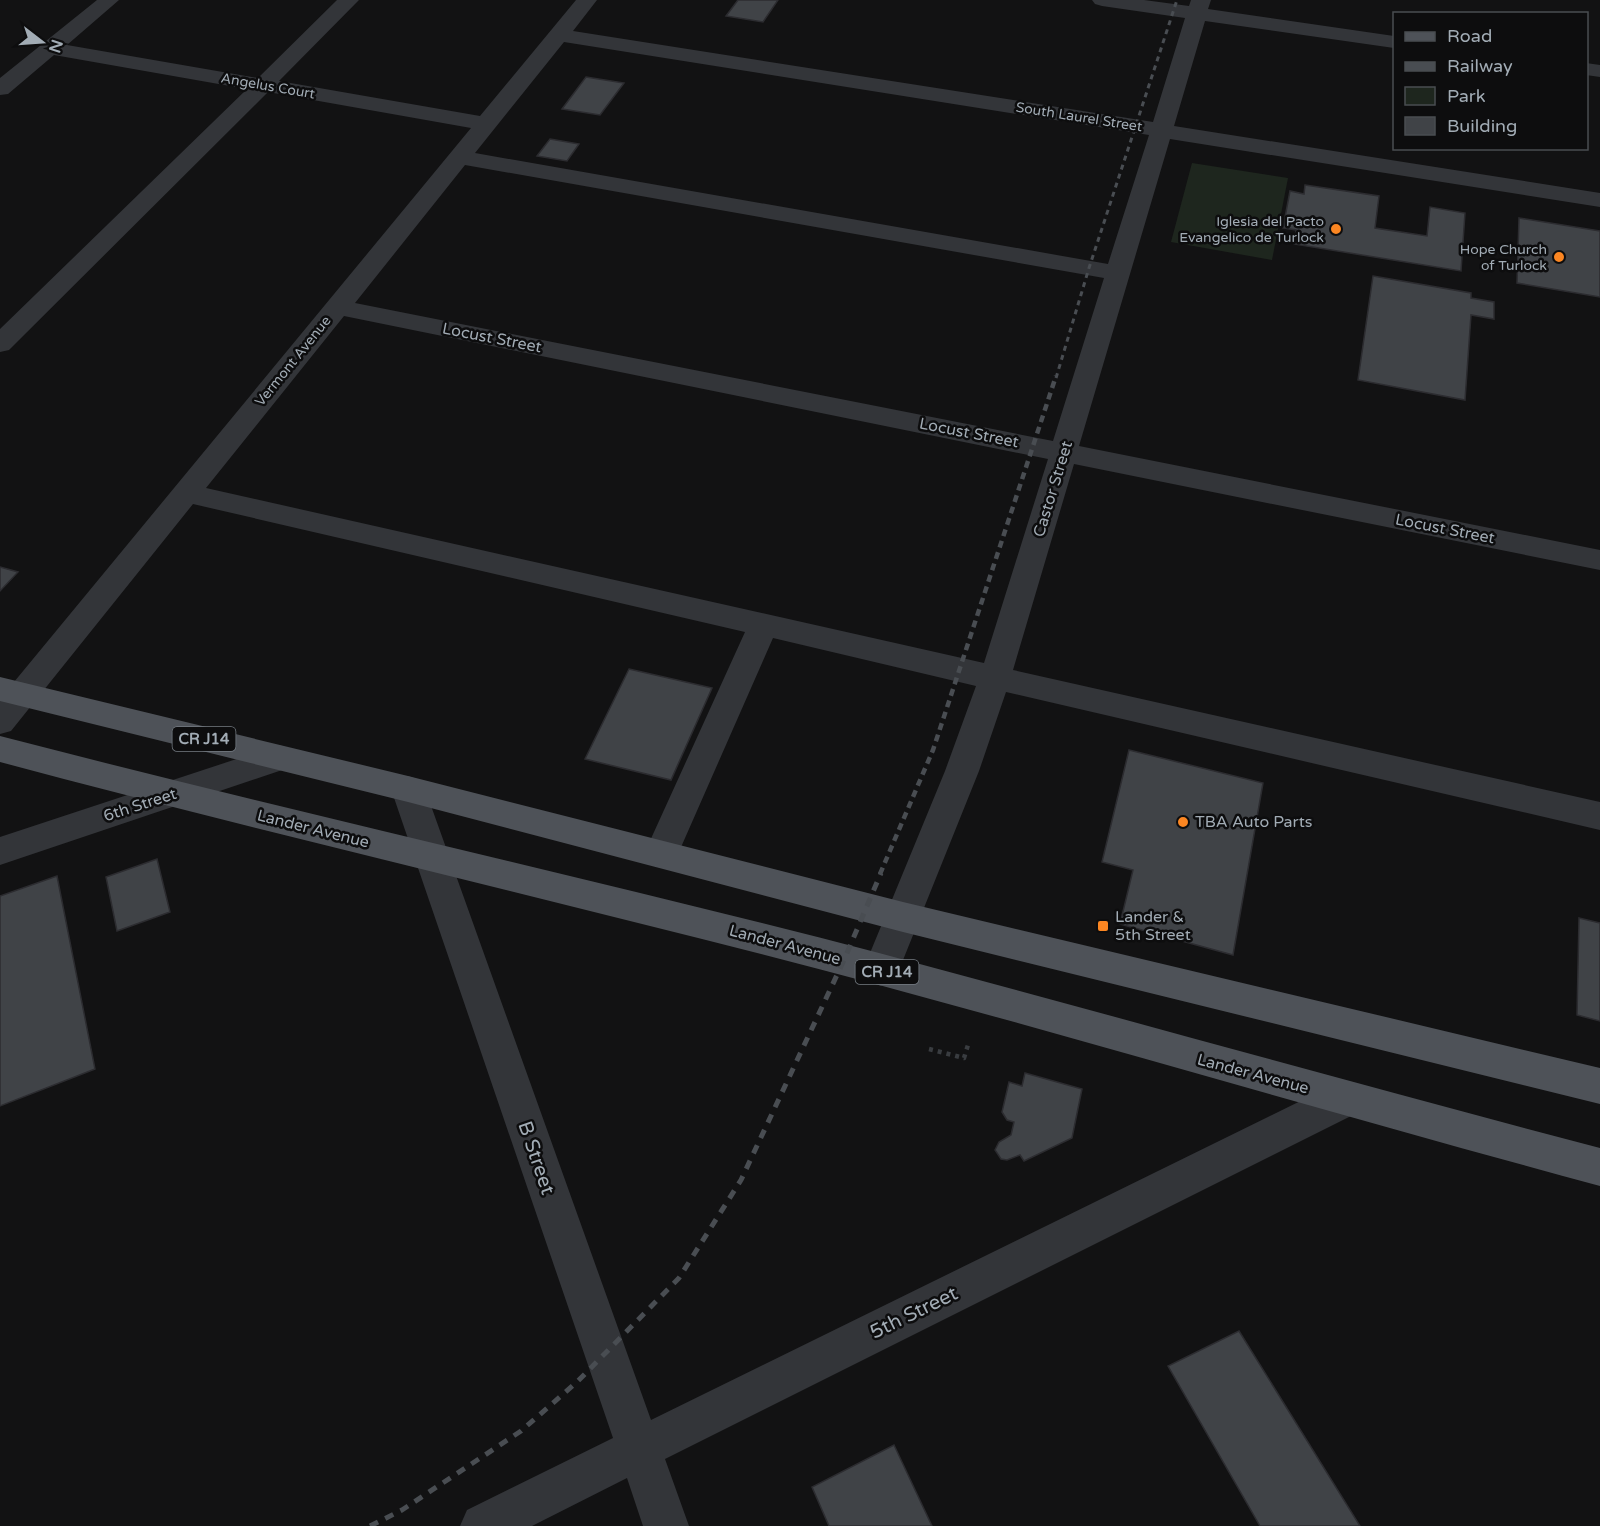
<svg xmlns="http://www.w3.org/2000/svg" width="1600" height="1526" font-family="'Varela Round',sans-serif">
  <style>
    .green { fill: #1e261e }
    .building { fill: #404347; stroke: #2c2c30; stroke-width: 1.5 }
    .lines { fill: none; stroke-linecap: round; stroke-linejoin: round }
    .path { stroke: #393c40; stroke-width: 4.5; stroke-dasharray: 4 5; stroke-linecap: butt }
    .minor { fill: #333539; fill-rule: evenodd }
    .major { fill: #4e5258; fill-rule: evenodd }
    .rail-far2 { stroke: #494d52; stroke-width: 3; stroke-dasharray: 5 4.5; stroke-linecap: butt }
    .rail-far1 { stroke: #494d52; stroke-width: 4.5; stroke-dasharray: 7 5; stroke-linecap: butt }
    .rail { stroke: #494d52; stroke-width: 5; stroke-dasharray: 9 8; stroke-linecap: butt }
    .poi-dot { fill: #fb8622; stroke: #0d0d0e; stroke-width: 2 }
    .labels { text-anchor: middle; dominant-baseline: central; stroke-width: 5; stroke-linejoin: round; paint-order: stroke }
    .far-street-label { font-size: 14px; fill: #a2acb5; stroke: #0d0d0e }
    .far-poi-label { font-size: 14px; fill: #a2acb5; stroke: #0d0d0e; text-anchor: end }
    .shield { fill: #0d0d0e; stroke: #757c83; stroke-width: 1.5 }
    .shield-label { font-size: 15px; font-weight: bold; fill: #a2acb5 }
    .street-label { font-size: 16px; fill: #a2acb5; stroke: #0d0d0e }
    .poi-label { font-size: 16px; fill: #a2acb5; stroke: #0d0d0e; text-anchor: start }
    .near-street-label { font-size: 20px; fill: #a2acb5; stroke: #0d0d0e }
  </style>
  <rect width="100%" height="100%" fill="#121213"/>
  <path class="green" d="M1192 163 1288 178 1272 260 1171 242Z"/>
  <g class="building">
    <path d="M738 0H778L763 22 726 16Z"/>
    <path d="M586 77 624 83 600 115 562 109Z"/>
    <path d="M550 139 579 144 567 161 537 156Z"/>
    <path d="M1305 185 1379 196 1375 228 1427 236 1430 207 1465 213 1461 271 1294 244 1296 230 1283 228 1290 191 1304 194Z"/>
    <path d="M1519 218 1600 231V297L1517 283Z"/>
    <path d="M1373 276 1471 293V298L1494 302V319L1471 315 1465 400 1358 380Z"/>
    <path d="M0 567 18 572 0 591Z"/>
    <path d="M629 669 712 688 671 780 585 759Z"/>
    <path d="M1129 750 1263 783 1233 955 1120 924 1133 870 1102 862Z"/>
    <path d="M157 859 170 912 117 931 106 877Z"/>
    <path d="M57 876 95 1069 0 1106V896Z"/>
    <path d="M1579 918 1600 923V1021L1577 1015Z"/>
    <path d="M1025 1073 1082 1089 1072 1138 1024 1161 1020 1155 1007 1160 1001 1159 995 1150 999 1142 1011 1135 1014 1122 1007 1120 1002 1112 1009 1082 1022 1086Z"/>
    <path d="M1239 1331 1360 1526H1260L1168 1366Z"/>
    <path d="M894 1445 932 1526H829L812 1487Z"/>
  </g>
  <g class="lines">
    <path class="path" d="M929 1049 964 1058 968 1045"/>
    <g class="minor">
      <path d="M97 0H119L67 45 258 78 337 0H359L279 81 480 116 576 0H597L573 31 1153 122 1185 18 1102 6 1095 4 1092 0H1144L1189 6 1191 0H1211L1208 9 1394 36V48L1205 21 1174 126 1600 193V207L1170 139 1079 446 1600 550V570L1074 464 1013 670 1600 802V830L1006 692 979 771 899 970 894 981 881 986 868 981 863 970 945 771 976 686 773 638 678 854 673 864 661 868 649 864 644 854 745 632 193 504 11 731 0 734V699L471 128 268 92 9 350 0 352V329L247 89 54 55 8 94 0 95V78ZM564 42 1149 135 1108 264 475 153ZM465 165 1104 278 1053 441 355 303ZM344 316 1048 459 984 663 206 488Z"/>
      <path d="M1586 63 1600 65V77L1586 75Z"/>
      <path d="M279 745 291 749 295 758 291 767 0 865V837Z"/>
      <path d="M408 776 420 780 425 789 651 1420 1331 1086 1345 1081 1359 1086 1364 1099 1359 1112 665 1459 689 1526H643L627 1478 532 1526H460L467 1510 613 1438 391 789 396 780Z"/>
    </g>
    <g class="major">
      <path d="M0 677 408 776 903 902 1600 1068V1104L903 932 408 802 0 701Z"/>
      <path d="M0 736C292 812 587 877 879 953 1119 1017 1359 1085 1600 1148V1186C1359 1121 1120 1050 879 985 587 907 292 840 0 762Z"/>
    </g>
    <path class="rail-far2" d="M1056 378 1089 268 1177 0"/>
    <path class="rail-far1" d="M880 874 933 750 1056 376"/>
    <path class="rail" d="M370 1526 402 1510 521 1431 578 1381 679 1278 741 1180 844 960 881 873"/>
  </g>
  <g class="poi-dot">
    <circle cx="1336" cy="229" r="6"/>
    <circle cx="1559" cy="257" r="6"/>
    <circle cx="1183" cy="822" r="6"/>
    <rect x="1097" y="920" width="12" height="12" rx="3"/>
  </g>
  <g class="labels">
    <g class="far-street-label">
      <text transform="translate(268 86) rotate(10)">Angelus Court</text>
      <text transform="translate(1079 117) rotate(9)">South Laurel Street</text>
      <text transform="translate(293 361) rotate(-51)">Vermont Avenue</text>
    </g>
    <g class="far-poi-label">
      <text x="1324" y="221">Iglesia del Pacto<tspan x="1324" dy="16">Evangelico de Turlock</tspan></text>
      <text x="1547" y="249">Hope Church<tspan x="1547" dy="16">of Turlock</tspan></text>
    </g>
    <g class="shield">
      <rect x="172.5" y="727" width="63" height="24" rx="4.5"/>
      <rect x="855.5" y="960" width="63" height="24" rx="4.5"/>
    </g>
    <g class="shield-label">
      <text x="204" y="739">CR J14</text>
      <text x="887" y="972">CR J14</text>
    </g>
    <g class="street-label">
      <text transform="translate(492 338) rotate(11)">Locust Street</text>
      <text transform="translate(969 433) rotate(11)">Locust Street</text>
      <text transform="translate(1053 489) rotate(-73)">Castor Street</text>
      <text transform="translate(1445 529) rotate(11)">Locust Street</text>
      <text transform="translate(140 805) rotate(-18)">6th Street</text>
      <text transform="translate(313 829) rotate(14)">Lander Avenue</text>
      <text transform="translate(785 945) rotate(15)">Lander Avenue</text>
      <text transform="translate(1253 1074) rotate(15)">Lander Avenue</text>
    </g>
    <g class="poi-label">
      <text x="1195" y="822">TBA Auto Parts</text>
      <text x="1115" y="917">Lander &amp;<tspan x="1115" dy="18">5th Street</tspan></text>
    </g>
    <g class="near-street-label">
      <text transform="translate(536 1158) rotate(71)">B Street</text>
      <text transform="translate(914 1313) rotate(-26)">5th Street</text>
    </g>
  </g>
  <rect x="1393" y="12" width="195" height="138" fill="#0d0d0e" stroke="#494d51" stroke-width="1.5"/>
  <rect x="1405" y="32" width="30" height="9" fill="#4e5258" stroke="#494d51" stroke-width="1.5"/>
  <text x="1447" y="42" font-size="18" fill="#a2acb5">Road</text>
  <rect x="1405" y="62" width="30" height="9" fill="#494d52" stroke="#494d51" stroke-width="1.5"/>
  <text x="1447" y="72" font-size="18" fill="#a2acb5">Railway</text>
  <rect x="1405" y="87" width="30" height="18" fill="#1e261e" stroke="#494d51" stroke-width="1.5"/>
  <text x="1447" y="102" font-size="18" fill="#a2acb5">Park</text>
  <rect x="1405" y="117" width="30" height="18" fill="#404347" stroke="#494d51" stroke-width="1.5"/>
  <text x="1447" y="132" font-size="18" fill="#a2acb5">Building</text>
  <g transform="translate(42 42) rotate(107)" stroke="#0d0d0e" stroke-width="4.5" paint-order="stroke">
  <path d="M0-4.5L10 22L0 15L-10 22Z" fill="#a2acb5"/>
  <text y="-9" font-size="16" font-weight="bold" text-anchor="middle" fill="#a2acb5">N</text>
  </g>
</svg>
